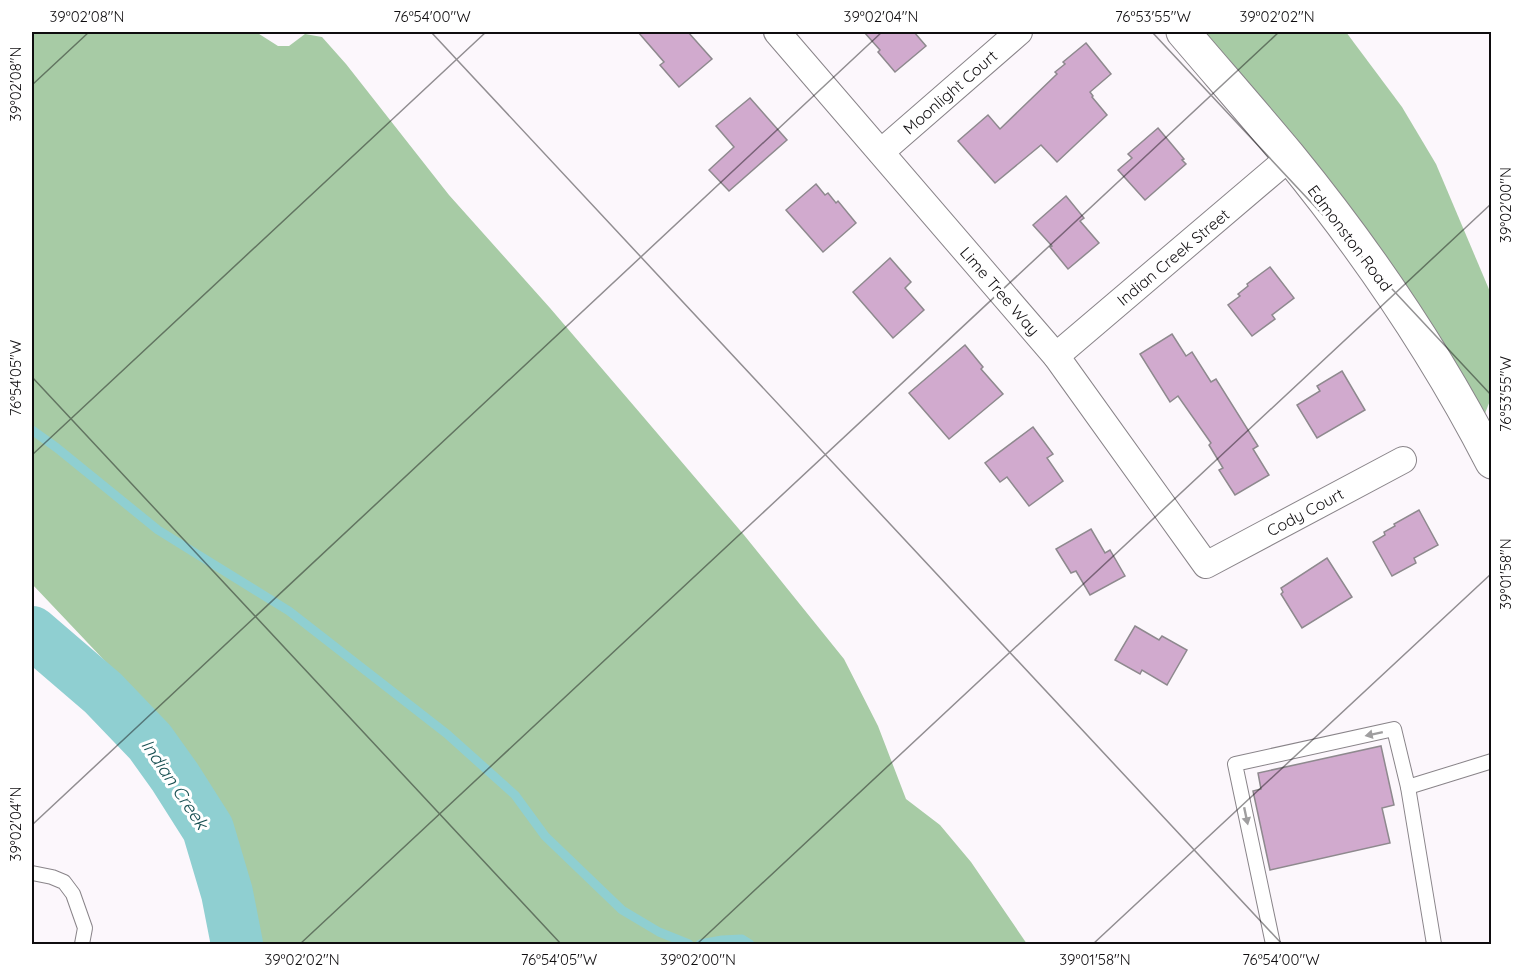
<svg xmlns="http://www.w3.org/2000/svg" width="1523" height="976" font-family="Quicksand,sans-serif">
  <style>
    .forest { fill: #a7cba5 }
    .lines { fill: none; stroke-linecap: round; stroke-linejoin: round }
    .stream { stroke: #8fcfd1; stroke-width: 9 }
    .river { stroke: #8fcfd1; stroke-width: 52 }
    .building { fill: #d1aace; stroke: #8e898e; stroke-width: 1.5 }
    .service-casing { stroke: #898489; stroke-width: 16 }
    .minor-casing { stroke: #898489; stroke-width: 28 }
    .secondary-casing { stroke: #898489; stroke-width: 35 }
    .service { stroke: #fff; stroke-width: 14 }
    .minor { stroke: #fff; stroke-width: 26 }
    .secondary { stroke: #fff; stroke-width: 33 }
    .oneway { fill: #9f9e9f }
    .ticks { fill: none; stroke: #0f0d0f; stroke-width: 1.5; stroke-opacity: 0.45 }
    .labels { text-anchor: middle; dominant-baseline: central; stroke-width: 6; stroke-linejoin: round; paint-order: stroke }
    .street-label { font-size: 16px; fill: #0f0d0f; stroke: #fff }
    .water-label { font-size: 18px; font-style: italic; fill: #195153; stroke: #fff }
    .neatline { fill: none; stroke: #0f0d0f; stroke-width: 2 }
    .ticks-label { font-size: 15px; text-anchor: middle; fill: #0f0d0f }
  </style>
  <rect width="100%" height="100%" fill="#fcf7fc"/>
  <g class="forest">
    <path d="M32 32H256L278 46H289L305 34 322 37 346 64 449 195 550 308 640 413 744 535 844 659 878 726 906 799 940 825 971 862 1027 944H259L222 822 207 788 158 717 32 584Z"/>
    <path d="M1183 32H1346L1402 107 1436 164 1491 294V398L1477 434Z"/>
  </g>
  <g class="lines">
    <g class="stream">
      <path d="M32 430 57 448 158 530 289 611 447 734 515 795 545 836 622 910 659 932 689 944"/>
      <path d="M700 944 722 940 742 939 750 944"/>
    </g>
    <path class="river" d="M32 632 103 693 150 742 175 777 208 829 227 893 237 944"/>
  </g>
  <g class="building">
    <path d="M638 32H688L712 59 679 87 660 65 664 62Z"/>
    <path d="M864 32H914L926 46 895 72 878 52 880 50Z"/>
    <path d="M1086 43 1111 74 1090 92 1093 96 1092 97 1107 115 1057 162 1041 145 995 183 958 141 988 115 1000 129 1057 74 1055 72 1065 64 1063 62Z"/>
    <path d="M750 98 787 140 729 191 709 170 734 147 716 126Z"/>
    <path d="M1158 128 1184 159 1182 160 1186 164 1145 200 1118 170 1132 158 1128 154Z"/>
    <path d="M816 184 825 195 828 193 836 203 838 201 856 223 823 252 786 210Z"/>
    <path d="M1066 196 1084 218 1080 221 1099 243 1068 269 1050 247 1052 246 1033 225Z"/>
    <path d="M890 258 911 282 905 288 924 310 893 338 853 292Z"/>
    <path d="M1270 267 1294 298 1272 315 1275 319 1252 336 1228 305 1240 296 1238 294 1248 286 1247 284Z"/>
    <path d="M1172 334 1186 356 1192 352 1211 382 1216 379 1258 446 1253 449 1269 475 1235 495 1219 470 1223 468 1209 445 1211 443 1178 396 1170 402 1140 354Z"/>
    <path d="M965 345 983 367 981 369 1003 394 949 439 909 393Z"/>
    <path d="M1342 371 1365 410 1317 438 1297 405 1320 391 1317 386Z"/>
    <path d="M1033 427 1053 454 1047 458 1063 481 1029 506 1007 477 1000 482 985 463Z"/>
    <path d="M1419 510 1438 545 1414 558 1416 563 1392 576 1373 542 1385 535 1384 532 1395 526 1394 524Z"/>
    <path d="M1091 529 1105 553 1110 550 1125 576 1090 595 1076 571 1071 573 1056 549Z"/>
    <path d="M1327 558 1352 597 1302 628 1281 594 1283 592 1281 588Z"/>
    <path d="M1135 626 1159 640 1162 636 1187 650 1167 685 1142 670 1140 674 1115 660Z"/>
    <path d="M1381 746 1394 805 1382 808 1390 843 1270 870 1253 791 1261 789 1258 773Z"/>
  </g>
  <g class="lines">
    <defs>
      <g id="service">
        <path d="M32 873 52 877 64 882 73 894 85 928 82 944"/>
        <path d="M1273 944 1235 764 1394 729 1408 787"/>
        <path d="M1434 944 1408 787 1492 761"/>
      </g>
      <g id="minor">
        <path d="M777 32 1056 356 1206 565 1403 460"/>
        <path d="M881 152 1019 32"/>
        <path d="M1056 356 1290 157"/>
      </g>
      <path id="secondary" d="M1183 32C1218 73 1254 114 1289 156 1365 249 1437 355 1492 462"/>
    </defs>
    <use href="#service" class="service-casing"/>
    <use href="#minor" class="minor-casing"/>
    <use href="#secondary" class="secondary-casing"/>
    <use href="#service" class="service"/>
    <use href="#minor" class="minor"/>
    <use href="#secondary" class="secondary"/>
  </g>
  <defs><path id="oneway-solid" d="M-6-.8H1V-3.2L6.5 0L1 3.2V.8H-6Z" transform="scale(1.5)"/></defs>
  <g class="oneway">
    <use href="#oneway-solid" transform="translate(1374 734) rotate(168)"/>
    <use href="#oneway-solid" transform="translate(1246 816) rotate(78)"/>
  </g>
  <path class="ticks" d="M431 32 1282 944M1152 32 1492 396M32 85 89 32M32 377 561 944M32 455 486 32M32 825 882 32M300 944 1279 32M697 944 1492 203M1093 944 1492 573M1490 944 1492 943"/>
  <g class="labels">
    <g class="street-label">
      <text transform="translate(950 92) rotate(-41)">Moonlight Court</text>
      <text transform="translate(1350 238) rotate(53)">Edmonston Road</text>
      <text transform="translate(1173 257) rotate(-40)">Indian Creek Street</text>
      <text transform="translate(1000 291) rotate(49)">Lime Tree Way</text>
      <text transform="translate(1305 512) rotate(-28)">Cody Court</text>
    </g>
    <g class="water-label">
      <text transform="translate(175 784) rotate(56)">Indian Creek</text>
    </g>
  </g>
  <rect width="1523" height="976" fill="none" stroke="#ffffff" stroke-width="66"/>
  <rect x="33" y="33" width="1457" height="910" class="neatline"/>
  <g class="ticks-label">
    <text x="87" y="22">39°02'08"N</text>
    <text x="432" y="22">76°54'00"W</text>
    <text x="881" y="22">39°02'04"N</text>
    <text x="1153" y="22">76°53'55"W</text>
    <text x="1277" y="22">39°02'02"N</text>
    <text transform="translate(16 84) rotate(-90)" y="5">39°02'08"N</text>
    <text transform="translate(1506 205) rotate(-90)" y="5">39°02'00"N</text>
    <text transform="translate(16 378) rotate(-90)" y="5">76°54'05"W</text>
    <text transform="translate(1506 394) rotate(-90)" y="5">76°53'55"W</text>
    <text transform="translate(1506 574) rotate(-90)" y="5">39°01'58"N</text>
    <text transform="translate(16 824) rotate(-90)" y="5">39°02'04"N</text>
    <text x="302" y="965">39°02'02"N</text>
    <text x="559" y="965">76°54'05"W</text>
    <text x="698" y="965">39°02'00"N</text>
    <text x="1095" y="965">39°01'58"N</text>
    <text x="1281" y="965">76°54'00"W</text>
  </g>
</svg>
